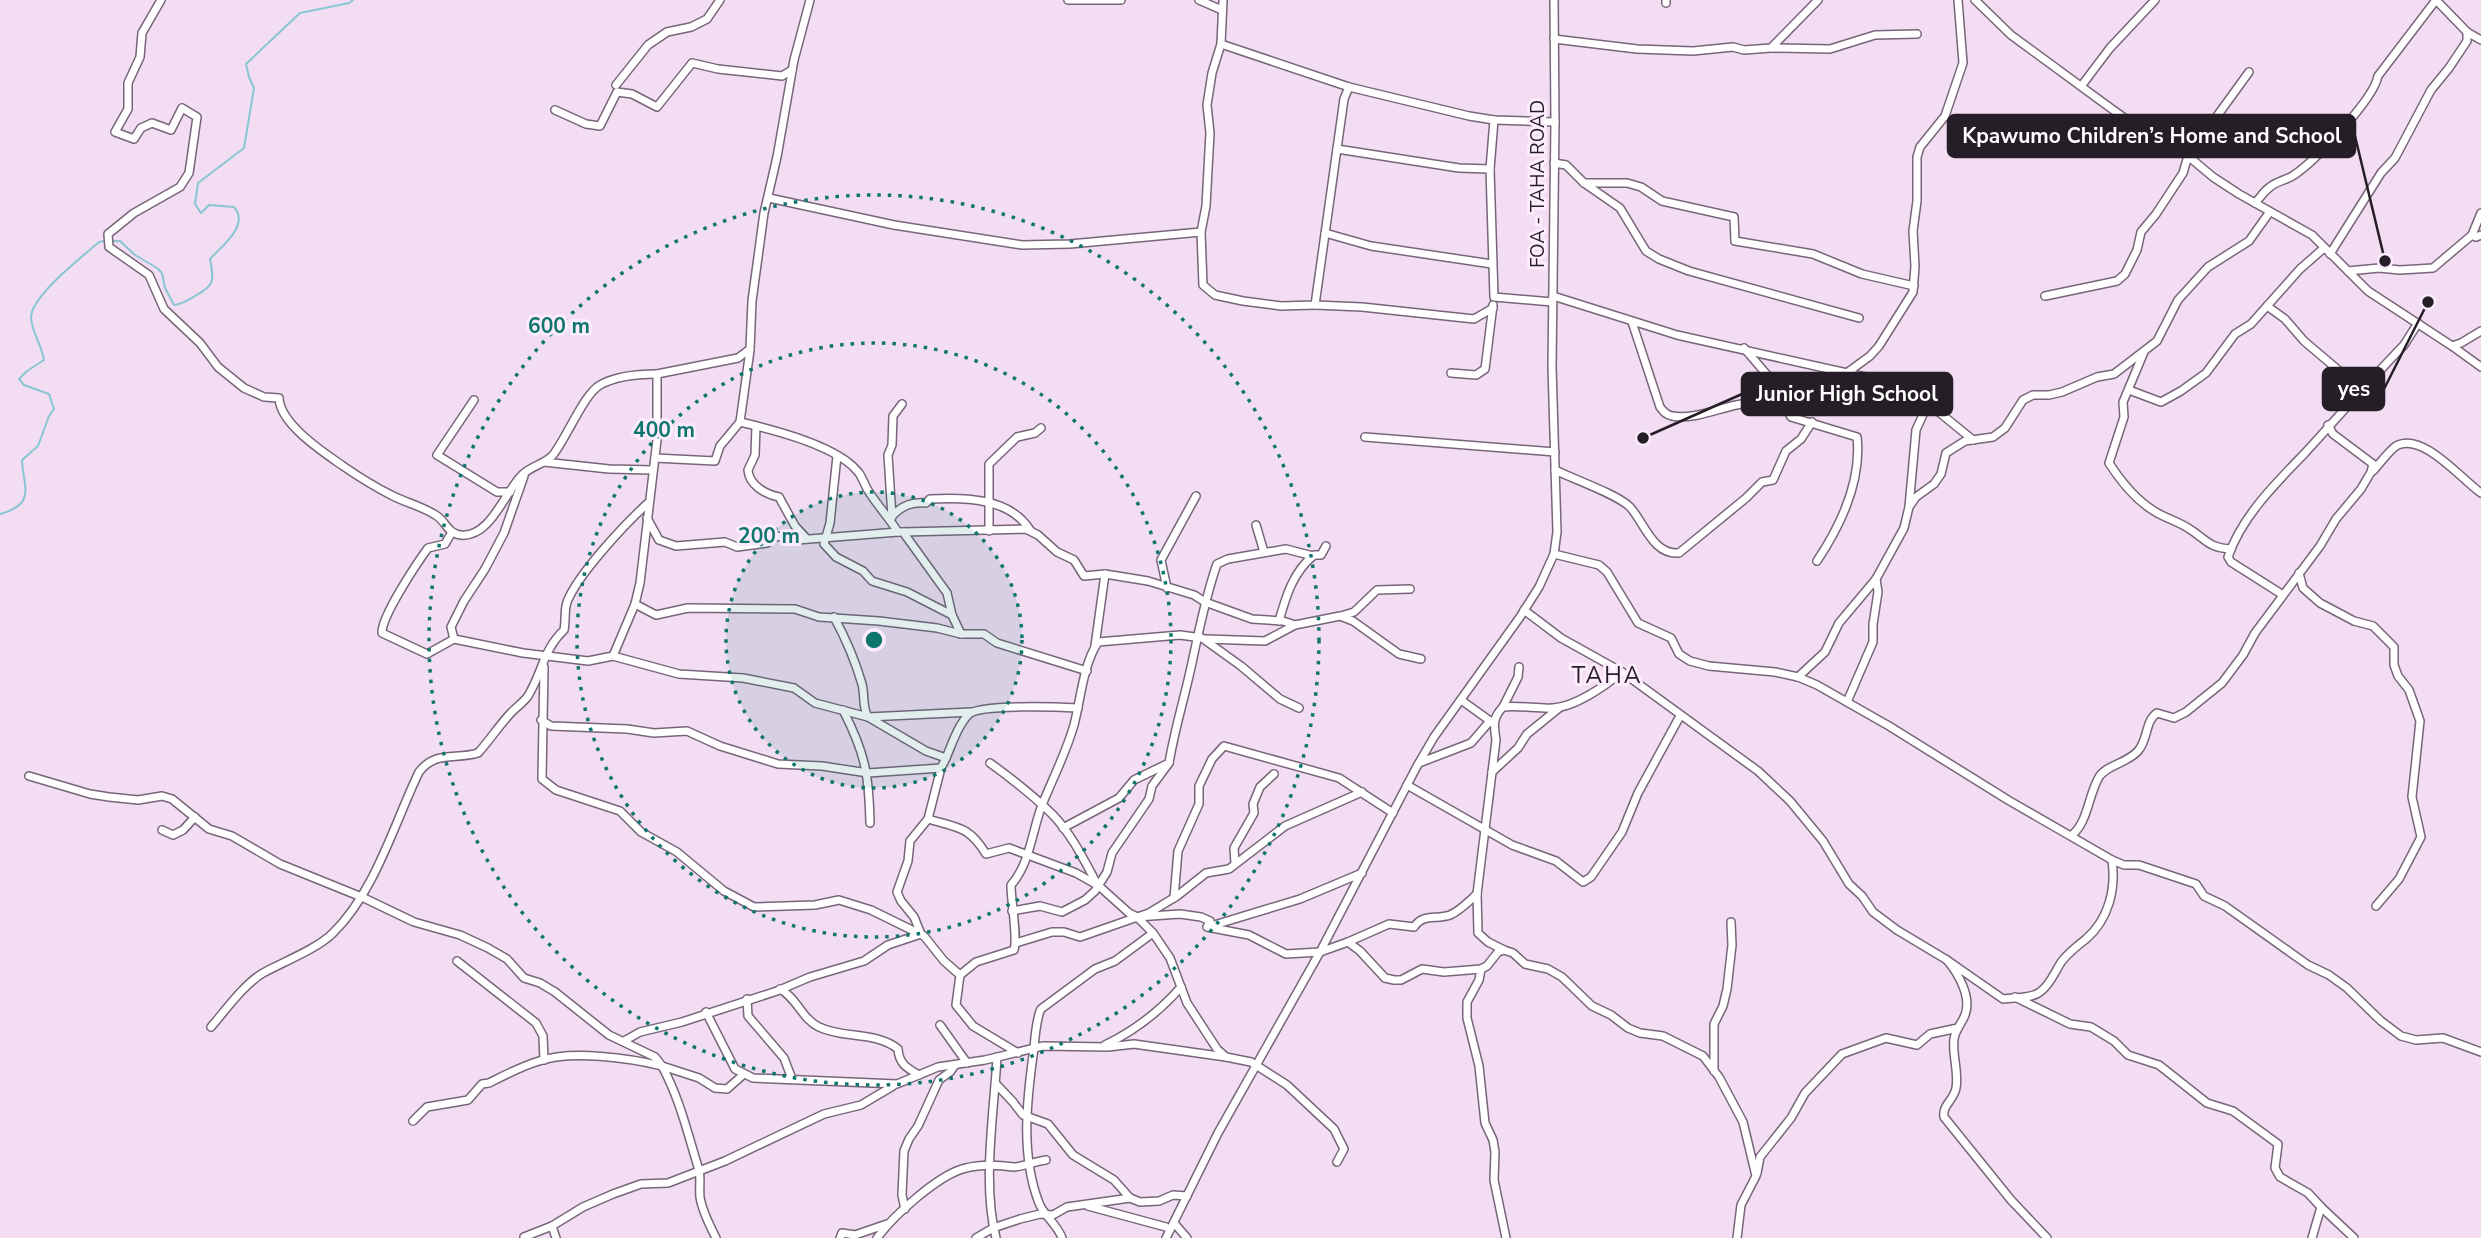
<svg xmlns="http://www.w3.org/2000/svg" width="2481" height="1238" font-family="'Nunito Sans',sans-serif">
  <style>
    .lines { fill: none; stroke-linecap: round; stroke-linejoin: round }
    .stream { stroke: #89c6d2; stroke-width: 2 }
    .minor-casing { stroke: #786579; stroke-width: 10 }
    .minor { stroke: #fff; stroke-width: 7 }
    .ring { fill: none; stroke: #0f766e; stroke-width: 3.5; stroke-dasharray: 3.5 7 }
    .labels { text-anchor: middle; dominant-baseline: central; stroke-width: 6; stroke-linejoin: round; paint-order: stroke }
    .street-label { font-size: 19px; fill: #251e26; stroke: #fdebfe }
    .quarter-label { font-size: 23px; letter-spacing: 2px; fill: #251e26; stroke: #fdebfe }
    .centre { fill: #0f766e; stroke: #fdebfe; stroke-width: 3.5 }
    .ring-label { font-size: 21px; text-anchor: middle; font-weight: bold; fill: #0f766e; stroke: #fdebfe; stroke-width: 6; stroke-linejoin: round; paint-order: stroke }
    .leader { fill: none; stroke: #251e26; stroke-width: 2.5 }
    .callout-dot { fill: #251e26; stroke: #fdebfe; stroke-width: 2.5 }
    .callout { fill: #251e26; stroke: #251e26; stroke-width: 2.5 }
    .callout-label { font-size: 21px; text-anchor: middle; font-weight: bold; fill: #fff }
  </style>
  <rect width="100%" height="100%" fill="#f2ddf3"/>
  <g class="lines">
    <g class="stream">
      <path d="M111 241H120L135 255 157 268 162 273 165 288 174 305C183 304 188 300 195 296 215 285 214 281 210 259 222 246 250 225 234 207L209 205 201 213 195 204 198 183 244 148 254 88 249 77 246 64 300 13 349 3 353 0"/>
      <path d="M0 514C37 504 23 486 22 460L38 446 49 416 54 409 49 394 24 385 19 379 27 371 44 360C42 345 32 333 31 318 30 297 83 256 99 242L105 241"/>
    </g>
    <defs>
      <g id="minor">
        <path d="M161 0 142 33 140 57 128 83V109L115 132 134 139 141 128 152 123 171 130 182 108 197 117 189 173 180 187 134 213 108 234 109 247 149 275 164 309 200 343 218 367 244 388 264 397 279 398C280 424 323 452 343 466 359 477 375 487 393 496 407 503 424 507 437 516 446 522 448 534 461 535 490 538 505 492 522 475 531 466 545 464 553 455 567 437 584 394 600 385 616 376 640 374 657 374"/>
        <path d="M1068 0H1121"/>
        <path d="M1199 0 1222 10"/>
        <path d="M1223 0 1221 44 1212 73 1207 105 1210 133 1206 206 1201 232 1203 285 1215 295 1243 301 1281 306 1315 305 1344 99 1349 87"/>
        <path d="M1666 0V3"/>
        <path d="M1975 0 2011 35 2105 104 2137 127 2188 156 2213 177 2239 194 2312 235 2368 291 2452 346 2481 367"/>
        <path d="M2436 0 2467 32 2481 40"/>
        <path d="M1554 39 1637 49 1693 51 1733 47 1744 50 1771 48 1818 0"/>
        <path d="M1221 44 1349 87 1469 116 1494 120 1555 122"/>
        <path d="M1772 48 1830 49 1875 35 1917 34"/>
        <path d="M616 85 648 45 667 32 691 27 707 19 720 0"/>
        <path d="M2082 85 2110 48 2155 0"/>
        <path d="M555 110 586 124 600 126 617 92 632 94 657 107 692 63 718 69 782 76 792 70"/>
        <path d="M1494 120 1490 169 1494 297 1552 302"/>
        <path d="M1337 149 1459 168 1490 169"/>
        <path d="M1554 163 1566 165 1584 183 1620 208 1646 251 1659 259 1689 271 1859 318"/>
        <path d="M1584 183H1627L1641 187 1662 201 1734 217 1735 241 1813 254 1862 274 1914 286"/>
        <path d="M769 198 894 225 1022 245 1070 244 1201 232"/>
        <path d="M2255 203C2260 198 2264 191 2270 187 2277 181 2287 180 2294 175 2315 161 2374 99 2378 76L2436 0"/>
        <path d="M1325 233 1371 246 1492 264"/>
        <path d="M2472 235 2481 213"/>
        <path d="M2330 254 2381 173 2395 158 2431 90 2449 68 2467 41V32"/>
        <path d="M2348 271 2379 268 2400 270 2433 268 2472 235 2476 237 2481 235"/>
        <path d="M1553 296 1677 335 1874 379 1926 408 1935 409 1973 440"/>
        <path d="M2045 296 2117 281 2125 274 2137 250 2141 232 2156 214 2183 173 2188 156 2249 72"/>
        <path d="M1315 305 1362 307 1474 319 1493 308"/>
        <path d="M2267 306 2285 319 2304 341 2350 380 2354 385 2356 396"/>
        <path d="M1632 322 1660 407C1663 411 1666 415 1672 416 1692 420 1717 409 1736 405 1758 401 1791 400 1809 388 1812 386 1814 382 1817 380H1837L1870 356 1879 346 1913 292 1915 266 1913 231 1917 201V157L1920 147 1945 116 1963 63 1958 0"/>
        <path d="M2452 346 2461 343 2481 331"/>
        <path d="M1744 348 1774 383 1791 417 1857 437C1862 482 1841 525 1817 561"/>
        <path d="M2144 352 2123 402 2124 417 2109 463C2120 480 2136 500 2154 511 2165 518 2177 521 2188 528 2206 539 2208 548 2231 549"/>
        <path d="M1451 373 1476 375 1485 369 1493 305"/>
        <path d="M2129 390 2161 402 2181 391 2206 373 2235 334 2251 324 2300 269 2324 248"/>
        <path d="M474 400 437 455 497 492H510"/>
        <path d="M740 422C771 429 839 446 859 473 863 479 865 486 869 492 878 506 889 518 898 532H903L947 593 952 615 961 634H984L997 643 1087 671"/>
        <path d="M756 426 755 455 748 470C749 485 765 494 779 497L795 526 807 539"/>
        <path d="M1365 437 1555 452"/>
        <path d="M837 456 830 523 824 544 836 557 863 571 872 581 907 592 952 615"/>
        <path d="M655 458 715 461 720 446 740 422 750 350"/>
        <path d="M544 462 609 469 653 470"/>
        <path d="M1555 470C1573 479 1617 494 1630 507 1645 524 1653 555 1679 553L1746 498 1762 482 1773 480 1786 451 1801 439 1812 422"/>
        <path d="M2373 471C2380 463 2388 452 2396 446 2422 431 2461 479 2481 493"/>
        <path d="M1909 507 1916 430 1926 408"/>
        <path d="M893 515C903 505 912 502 926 503L930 499C965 497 1010 498 1030 530"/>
        <path d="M892 517 888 455 892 445 893 416 902 404"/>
        <path d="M647 518 659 540 676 546 725 542 737 547 767 543 776 536 797 540 898 532"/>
        <path d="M1256 525 1264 552"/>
        <path d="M989 531V464L1017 437 1035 433 1041 428"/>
        <path d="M452 532 445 544 428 548C417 563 381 617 382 633L427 654 454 639 523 653 588 661 613 656 679 674 743 678 794 688 815 703 868 717 926 751 946 758 941 768 928 819C958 828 969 826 986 854L1009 848 1076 873 1099 886 1129 913 1137 917 1180 914 1201 917 1210 921 1207 927 1249 935 1286 954 1320 952 1348 942 1360 951 1385 978 1394 980H1401L1422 969 1444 972 1481 969 1487 966 1498 952 1504 950 1513 953 1525 964 1548 969 1562 977 1592 1006 1611 1015 1628 1028 1640 1033 1663 1036 1703 1056 1719 1077 1743 1122 1756 1176 1741 1205 1737 1238"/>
        <path d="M903 532 1026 529 1038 535 1057 552 1074 560 1084 576 1105 574 1148 581 1194 595 1205 602 1252 619 1283 621 1295 625"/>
        <path d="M1554 554 1599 565 1607 572 1638 623 1671 638 1679 654 1690 661 1709 666 1775 672 1798 677 1817 685 1889 726 2008 800 2112 860 2124 865H2139L2196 884 2204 896 2225 906 2308 965 2329 975 2347 988 2381 1021 2401 1036 2416 1040 2443 1038 2481 1052"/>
        <path d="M2299 573 2303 588 2320 603 2354 621 2373 626 2394 647V665L2398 676 2409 690 2420 721 2412 797 2421 837 2399 879 2376 906"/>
        <path d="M1167 588 1161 560 1196 496"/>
        <path d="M2283 595 2231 562 2228 557C2242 516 2276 483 2305 453 2338 417 2370 380 2404 345L2418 323"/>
        <path d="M635 604 656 615 688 608 795 609 819 617 879 621 937 628 961 634"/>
        <path d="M1524 610 1561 638 1622 672 1758 771 1790 801 1823 841 1849 884 1862 896 1873 912 1897 930 1947 960"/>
        <path d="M1341 616 1354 612 1377 590 1410 589"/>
        <path d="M834 617C846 639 855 660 862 684 865 695 862 707 868 717L971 712"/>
        <path d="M1279 621C1286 596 1293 572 1314 555H1321L1326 546"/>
        <path d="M454 639 451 627 464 601 485 569 504 533 524 476"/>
        <path d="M1206 639 1265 641 1295 625 1340 616 1353 621 1399 654 1421 659"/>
        <path d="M1095 646 1105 574"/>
        <path d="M613 656 635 604 640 583 657 440V374L738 358 750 349 752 301 764 213 777 157 794 60 810 0"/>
        <path d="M544 667 542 779 556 790 620 811 641 832 677 852 724 891 754 907 815 905 839 900 871 910 924 936 944 961 960 975 956 1005 973 1026 1018 1053"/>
        <path d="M1798 677 1825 652 1839 623 1876 579 1904 528 1909 507 1916 497 1934 484 1941 474 1946 453 1965 441 1993 437 2005 428 2023 400 2033 395H2049L2062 392 2097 377 2114 374 2157 341 2178 300 2208 267 2249 241 2269 213"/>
        <path d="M1461 700 1493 723"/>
        <path d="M1847 702 1873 642V624L1878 592 1876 579"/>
        <path d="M1503 707 1518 677 1519 667"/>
        <path d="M843 710C865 753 869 774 870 823"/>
        <path d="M541 720 551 726 627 729 654 733 687 731 720 746 778 764 822 766 868 773 941 768"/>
        <path d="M946 758C952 744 958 725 969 714 980 704 1059 707 1078 708"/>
        <path d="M990 763C1012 779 1034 796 1053 815 1072 835 1084 860 1097 884"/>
        <path d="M1419 763 1471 743 1490 721"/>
        <path d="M1492 772 1518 748 1527 734 1559 708"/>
        <path d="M29 776 90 794 109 797 138 800 162 796 172 799 209 829 232 836 280 864 364 898 414 922 460 935 488 948 507 959 524 978 540 983 555 992 609 1035 655 1057 662 1066 699 1078 715 1088 727 1089 744 1074"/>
        <path d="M1407 785 1512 845 1556 861 1583 882 1591 877 1622 832 1638 793 1680 716"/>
        <path d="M1063 828 1119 798 1134 780 1169 763C1175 727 1186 693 1193 658 1200 626 1206 595 1217 564L1228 559 1286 549 1313 556"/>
        <path d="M162 830 173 835 183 830 195 817"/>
        <path d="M2072 835C2088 822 2088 796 2099 777 2106 765 2126 764 2138 751 2148 740 2145 721 2157 713L2174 718 2186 712 2222 683 2243 655 2255 633 2320 546 2336 519 2361 489 2371 472 2373 464 2333 434 2328 425"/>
        <path d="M1235 863 1234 848 1254 813 1253 804 1260 787 1274 774"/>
        <path d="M1174 898 1178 851 1199 804V786L1212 759 1224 746 1339 778 1393 813"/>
        <path d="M1012 911 1040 906 1062 912 1085 900 1095 891 1107 872 1112 853 1149 799 1152 786 1169 763"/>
        <path d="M1137 917 1153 933 1170 958 1187 1003 1217 1049 1226 1057 1251 1062 1287 1085 1334 1129 1344 1149 1337 1162"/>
        <path d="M1211 926 1300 899 1362 873"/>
        <path d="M1348 942 1389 924 1414 927C1423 913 1436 920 1450 915 1460 911 1469 901 1477 894"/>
        <path d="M1016 943 1052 932H1064L1080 937 1149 913 1177 896 1206 873 1229 869 1285 826 1362 792"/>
        <path d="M1504 950 1488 942 1478 933 1477 894 1496 740C1494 726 1492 718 1503 707 1520 705 1537 709 1553 708 1575 707 1605 686 1622 672"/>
        <path d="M457 961 536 1023 543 1036 544 1060"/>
        <path d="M1481 969 1479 980 1467 1002V1018L1479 1066 1485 1123 1493 1140 1495 1152 1494 1180 1506 1238"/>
        <path d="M960 975 976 962 1014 950C1018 938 1011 902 1011 885 1030 864 1032 831 1042 805 1053 778 1066 753 1074 725 1081 698 1083 665 1098 642L1180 635 1202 638 1241 666 1280 699 1299 708"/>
        <path d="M780 989C797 998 802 1019 819 1027 844 1039 875 1031 898 1049 899 1064 907 1068 919 1075"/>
        <path d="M2015 997 2070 1024 2091 1027 2114 1041 2128 1055 2159 1065 2207 1103 2233 1111 2278 1144 2275 1168 2280 1177 2308 1193 2321 1207 2312 1238"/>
        <path d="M747 999 748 1016 784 1058 792 1079"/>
        <path d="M1041 1009 1095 969 1115 961 1153 933"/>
        <path d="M1040 1011C1036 1023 1035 1035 1034 1048 1027 1098 1020 1154 1039 1203 1044 1216 1057 1224 1062 1238"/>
        <path d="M706 1012 735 1069 753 1078 897 1084 938 1067 985 1060 1043 1046 1108 1047 1134 1044 1226 1057"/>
        <path d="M940 1025 967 1063"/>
        <path d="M211 1027C225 1011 244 984 263 973 283 962 317 949 333 933 375 892 394 824 419 772 436 750 455 760 478 753 489 741 498 727 509 715 515 708 523 703 528 696 543 671 543 650 564 630 566 620 564 611 567 602 578 574 625 524 648 503"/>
        <path d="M624 1041 640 1032 682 1022 777 991 810 977 864 961 888 945 921 934 914 917 901 901 897 892 908 861 910 841 928 819"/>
        <path d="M1105 1045C1134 1031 1160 1011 1181 987"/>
        <path d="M1714 1071V1024L1723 1006 1727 989 1732 945 1731 922"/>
        <path d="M996 1084 1013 1102 1023 1115 1048 1124 1073 1155 1114 1180 1130 1198 1140 1202 1159 1201 1173 1195 1187 1196"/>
        <path d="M413 1121 427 1107 468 1100 482 1084 489 1083C505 1075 522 1066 539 1061 572 1050 629 1058 662 1066 680 1099 688 1135 699 1170 701 1178 699 1188 700 1197 702 1211 710 1226 716 1238"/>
        <path d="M1757 1173 1760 1157 1791 1118 1805 1093 1842 1054 1886 1038 1917 1045 1930 1034 1958 1028"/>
        <path d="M1088 1206 1166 1227 1170 1230"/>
        <path d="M2321 1207 2354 1238"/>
        <path d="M905 1209 902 1195 904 1151 909 1139 918 1126 939 1080 950 1072 955 1065"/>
        <path d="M1174 1223 1187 1238"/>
        <path d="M552 1226 556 1238"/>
        <path d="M524 1237 552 1226 583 1207 613 1194 641 1184 668 1183 725 1161 824 1114 861 1105 893 1086"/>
        <path d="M840 1238 842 1233 855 1235 887 1224"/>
        <path d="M877 1238C893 1216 939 1174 966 1168 981 1164 999 1165 1014 1167 1021 1167 1037 1161 1046 1160"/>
        <path d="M976 1238 993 1228 1020 1219 1040 1214 1053 1215 1067 1207 1130 1198"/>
        <path d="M996 1238C982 1184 994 1113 997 1057"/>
        <path d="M1166 1238 1218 1133 1320 952 1416 768 1434 737 1520 617 1539 587 1554 554 1557 532 1552 367 1555 122 1554 0"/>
        <path d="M2047 1238 2011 1200 1944 1117C1942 1105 1954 1100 1956 1088 1959 1071 1952 1056 1954 1039 1955 1030 1962 1023 1965 1015 1972 997 1958 973 1947 960L2003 999C2014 997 2031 999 2040 992 2051 984 2055 971 2062 961 2069 952 2077 946 2086 939 2109 919 2116 889 2112 860"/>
      </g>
    </defs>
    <use href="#minor" class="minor-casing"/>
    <use href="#minor" class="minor"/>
  </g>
  <circle cx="874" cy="640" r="148" fill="#0f766e" fill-opacity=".12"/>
  <g class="ring">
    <circle cx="874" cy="640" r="148"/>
    <circle cx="874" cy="640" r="297"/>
    <circle cx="874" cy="640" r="445"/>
  </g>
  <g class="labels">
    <g class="street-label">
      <text transform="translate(1538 184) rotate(-90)">FOA - TAHA ROAD</text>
    </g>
    <g class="quarter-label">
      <text x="1607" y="675">TAHA</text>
    </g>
  </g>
  <circle cx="874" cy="640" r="10" class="centre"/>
  <g class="ring-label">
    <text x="559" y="333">600 m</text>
    <text x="664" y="437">400 m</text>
    <text x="769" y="543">200 m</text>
  </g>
  <path class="leader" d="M2385 261L2355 136M2428 302L2384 389M1643 438L1742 394"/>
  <g class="callout-dot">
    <circle cx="2385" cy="261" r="7"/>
    <circle cx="2428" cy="302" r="7"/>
    <circle cx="1643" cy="438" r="7"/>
  </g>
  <g class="callout">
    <rect x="1948" y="115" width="407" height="42" rx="7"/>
    <rect x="2323" y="368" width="61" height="42" rx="7"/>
    <rect x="1742" y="373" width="210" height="42" rx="7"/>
  </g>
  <g class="callout-label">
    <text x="2152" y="143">Kpawumo Children’s Home and School</text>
    <text x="2354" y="396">yes</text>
    <text x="1847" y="401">Junior High School</text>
  </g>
</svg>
